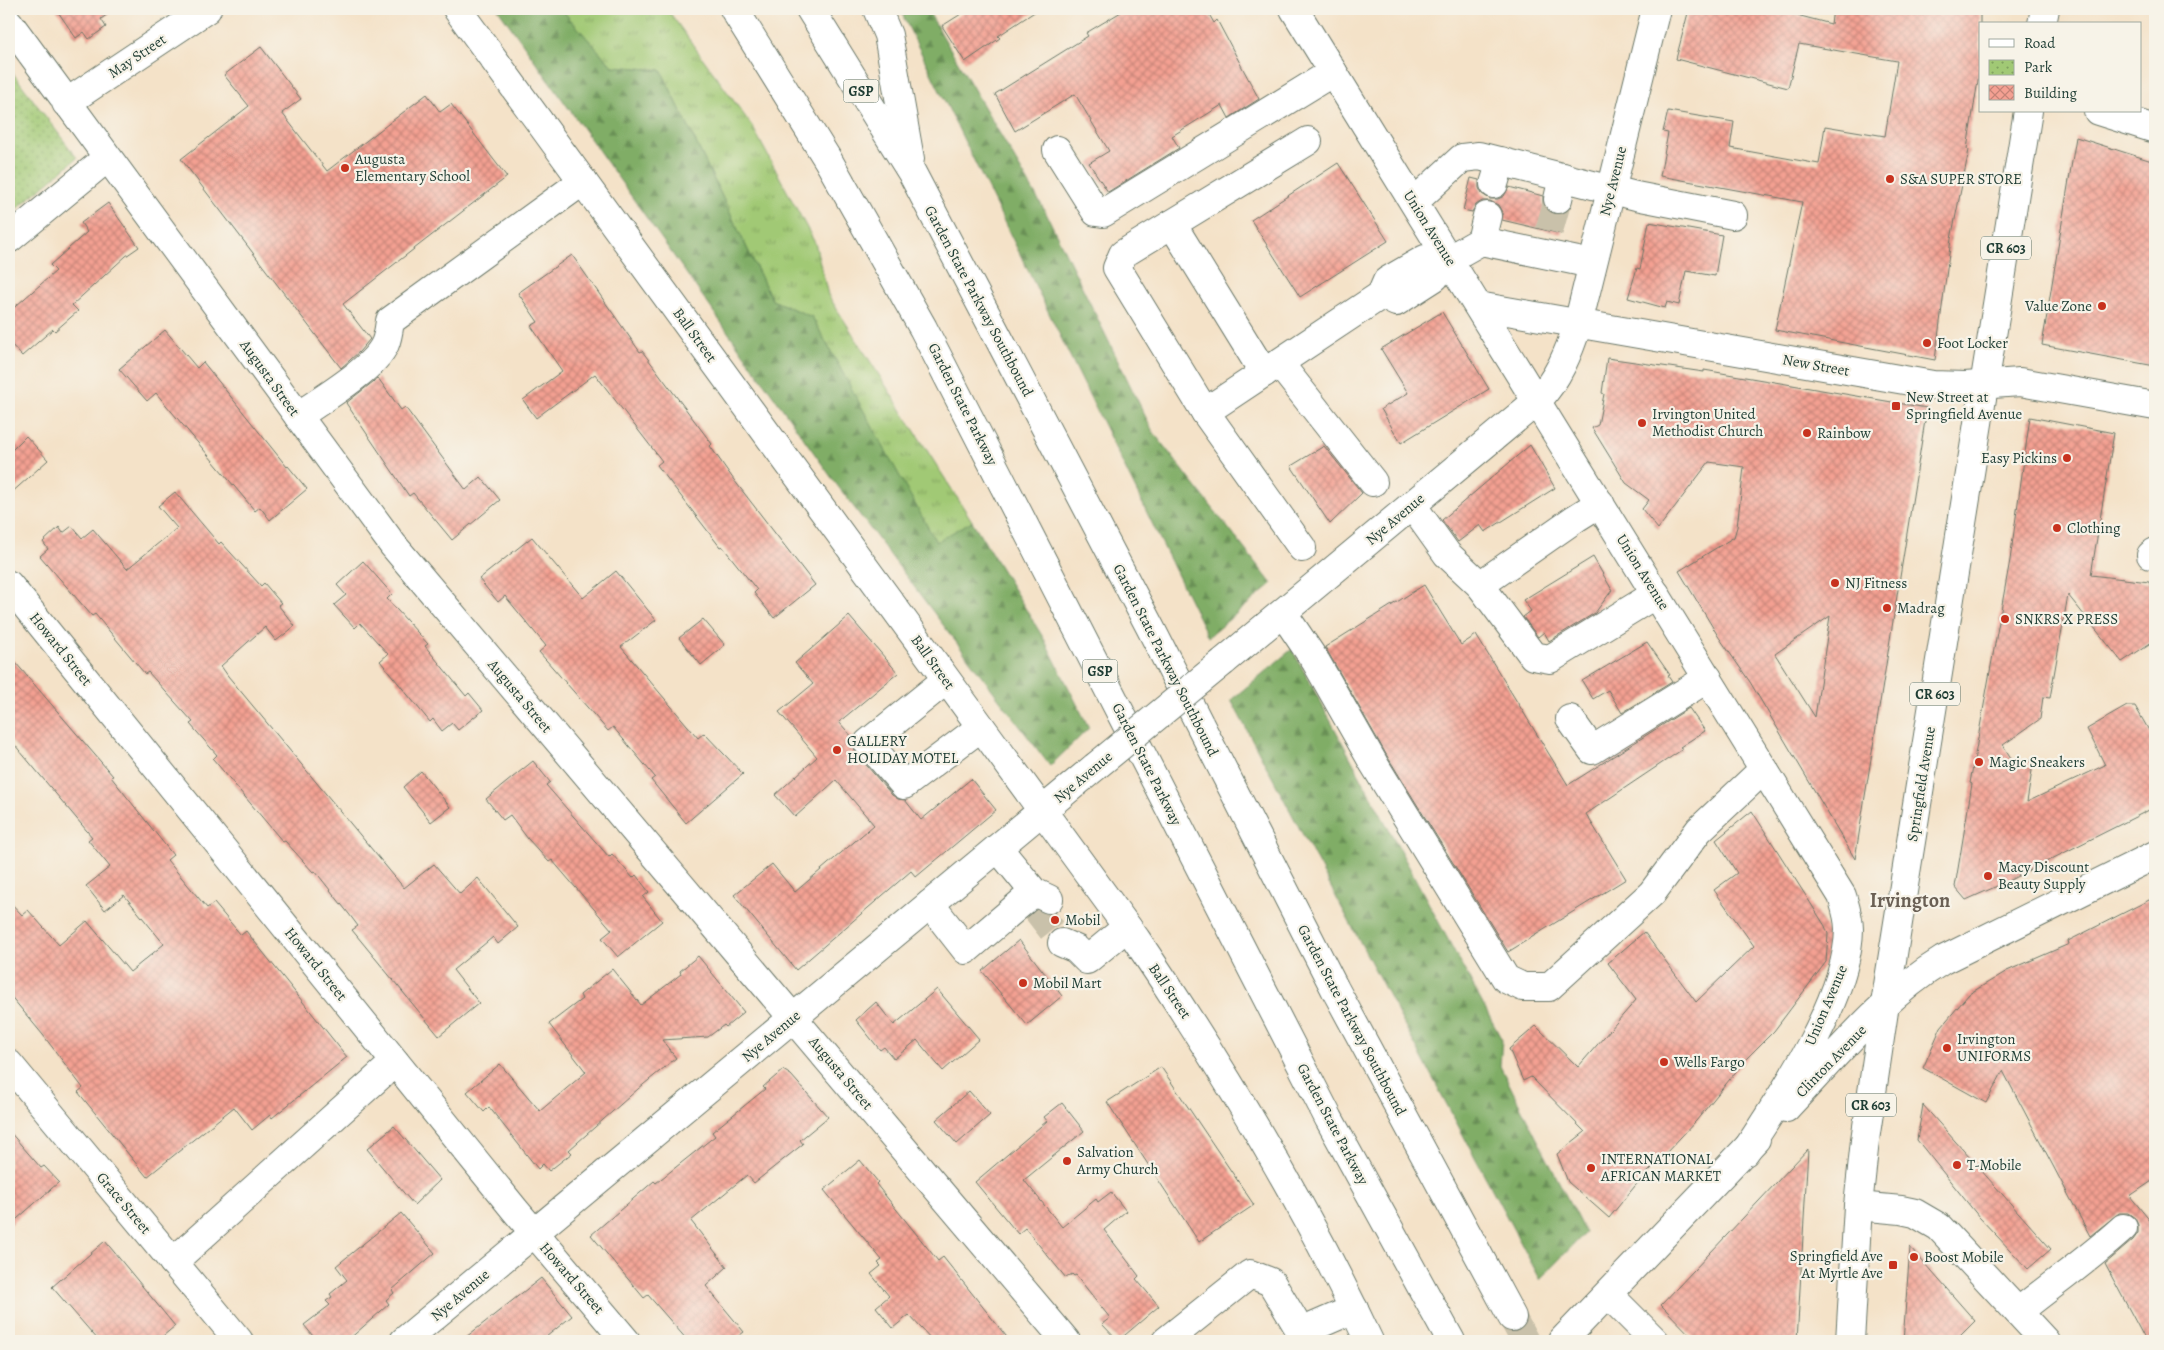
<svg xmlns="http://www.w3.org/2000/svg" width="2164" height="1350" font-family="Alegreya,serif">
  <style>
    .grass { fill: url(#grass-tufts); stroke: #608354 }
    .forest { fill: url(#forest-firs); stroke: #50754d }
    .park { fill: url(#park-dots); stroke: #608354 }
    .building { fill: url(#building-cross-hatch); fill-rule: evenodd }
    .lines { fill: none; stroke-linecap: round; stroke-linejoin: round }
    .minor-tunnel { stroke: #c9c1aa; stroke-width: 28; stroke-dasharray: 28 14; stroke-linecap: butt }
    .highway-tunnel { stroke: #c9c1aa; stroke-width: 28; stroke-dasharray: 28 14; stroke-linecap: butt }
    .minor-casing { stroke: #6a7768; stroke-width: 30 }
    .major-casing { stroke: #6a7768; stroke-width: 30 }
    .highway-casing { stroke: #6a7768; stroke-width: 30 }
    .minor { stroke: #fff; stroke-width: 28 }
    .major { stroke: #fff; stroke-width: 28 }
    .highway { stroke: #fff; stroke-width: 28 }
    .minor-bridge-casing { stroke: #6a7768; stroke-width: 30; stroke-linecap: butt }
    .minor-bridge { stroke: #fff; stroke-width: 28 }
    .poi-dot { fill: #c8321e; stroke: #f7f3e8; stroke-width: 2 }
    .labels { text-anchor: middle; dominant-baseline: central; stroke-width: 4.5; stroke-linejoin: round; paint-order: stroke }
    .shield { fill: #f7f3e8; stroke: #60746a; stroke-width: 1 }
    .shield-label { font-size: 14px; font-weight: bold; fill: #1f3d34 }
    .street-label { font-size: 15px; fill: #1f3d34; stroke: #f7f3e8 }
    .poi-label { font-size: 15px; fill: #1f3d34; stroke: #f7f3e8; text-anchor: start }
    .district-label { font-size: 20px; font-weight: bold; fill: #6a6055; stroke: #f7f3e8 }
  </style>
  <defs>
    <pattern id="grass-tufts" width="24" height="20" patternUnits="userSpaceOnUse" patternTransform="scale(1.25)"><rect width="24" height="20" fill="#a1c975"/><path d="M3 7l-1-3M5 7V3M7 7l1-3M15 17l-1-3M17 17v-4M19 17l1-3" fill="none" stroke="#83a461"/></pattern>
    <pattern id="forest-firs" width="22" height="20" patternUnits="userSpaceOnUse" patternTransform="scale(1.25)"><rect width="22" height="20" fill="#80ad66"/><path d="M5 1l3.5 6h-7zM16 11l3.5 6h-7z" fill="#688e55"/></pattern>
    <pattern id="park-dots" width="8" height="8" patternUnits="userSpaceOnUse" patternTransform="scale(1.25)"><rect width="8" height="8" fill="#a1c975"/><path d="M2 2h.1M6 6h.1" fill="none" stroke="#83a461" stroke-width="1.8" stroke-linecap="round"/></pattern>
    <pattern id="building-cross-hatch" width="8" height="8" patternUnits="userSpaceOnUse" patternTransform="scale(1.25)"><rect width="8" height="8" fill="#f4a092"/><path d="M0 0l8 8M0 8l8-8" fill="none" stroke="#c58478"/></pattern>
  </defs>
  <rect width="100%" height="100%" fill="#f7f3e8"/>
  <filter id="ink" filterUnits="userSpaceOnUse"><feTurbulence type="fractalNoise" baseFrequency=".02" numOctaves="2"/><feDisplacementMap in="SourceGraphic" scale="10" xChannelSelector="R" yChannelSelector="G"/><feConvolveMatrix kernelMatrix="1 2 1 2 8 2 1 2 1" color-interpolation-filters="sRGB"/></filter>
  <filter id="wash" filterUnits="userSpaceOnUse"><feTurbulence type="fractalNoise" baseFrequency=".0096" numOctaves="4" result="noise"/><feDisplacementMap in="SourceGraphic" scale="20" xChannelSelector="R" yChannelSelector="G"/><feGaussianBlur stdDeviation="1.12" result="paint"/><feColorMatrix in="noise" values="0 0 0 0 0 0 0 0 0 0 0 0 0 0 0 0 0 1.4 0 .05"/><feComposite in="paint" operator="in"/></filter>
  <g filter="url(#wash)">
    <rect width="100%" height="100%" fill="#f4e2c8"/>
    <path class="grass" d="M561 9H667L752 126 815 243 828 295 972 521 936 543 812 317 772 300 661 70 612 66Z"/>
    <g class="forest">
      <path d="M498 9H561L612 66 661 70 772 300 812 317 936 542 972 521 1044 639 1089 728 1050 766 834 481Z"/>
      <path d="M901 9H927L1045 211 1153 432 1272 584 1208 637 904 18Z"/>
      <path d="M1292 649 1502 1040 1500 1066 1585 1233 1540 1279 1231 700Z"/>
    </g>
    <path class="park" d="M9 68 77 158 9 215Z"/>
    <g id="blocks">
      <g class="building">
        <path d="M56 9H115L101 19 106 27 89 39 84 32 76 38Z"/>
        <path d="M969 9H1039L998 36 1000 38 965 62 942 26Z"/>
        <path d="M1126 9H1206L1214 23 1217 20 1259 99 1229 118 1222 105 1172 136 1179 148 1108 192 1089 163 1109 151 1075 94 1015 131 995 94 1088 36 1086 33Z"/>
        <path d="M1689 9H1774L1831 24 1833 9H1980V68L1967 149 1969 150 1951 239 1935 360 1775 330 1802 202 1660 176 1668 133 1663 132 1668 111 1734 122 1730 148 1819 164 1825 126 1885 136 1897 61 1799 44 1788 88 1676 59Z"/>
        <path d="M261 47 301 99 282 113 327 171 427 94 440 112 451 104 507 177 343 304 370 339 359 352 341 368 181 159 249 106 224 75Z"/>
        <path d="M2076 137 2155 162V366L2042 345Z"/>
        <path d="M1338 163 1388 241 1300 297 1251 220Z"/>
        <path d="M1471 178 1479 180V188L1482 194 1490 199H1498L1504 196 1509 187 1543 196V204L1548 211 1555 214 1566 212 1561 234 1502 220V212L1498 205 1490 201H1482L1476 205 1472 212 1463 210Z"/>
        <path d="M108 203 139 247 126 256 72 305 78 311 55 331 53 329 22 356 9 342V312L56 271 50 265 87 232 81 223Z"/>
        <path d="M1649 222 1722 235 1715 276 1686 271 1679 305 1667 302 1665 308 1628 298 1637 268 1640 269Z"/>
        <path d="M572 255 640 352 642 351 712 444 710 446 734 480 815 585 774 618 754 593 757 590 722 546 720 547 657 465 662 461 595 374 536 418 523 400 562 371 531 326 538 322 518 293Z"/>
        <path d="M1442 312 1489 389 1401 443 1381 409 1408 393 1381 349Z"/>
        <path d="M165 330 197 368 203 362 287 467 288 466 307 489 270 520 260 507 255 511 156 393 147 401 119 369Z"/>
        <path d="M1607 358 1704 372V370L1927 408 1855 859 1750 682 1718 636 1679 571 1734 537 1737 527 1744 467 1709 462 1658 529 1642 509 1649 500 1626 483 1592 428 1598 425 1604 394 1602 393ZM1830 616 1815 717 1775 654Z"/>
        <path d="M378 378 401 410 405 407 466 490 481 477 500 500 452 540 413 493 409 496 346 403Z"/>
        <path d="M2030 417 2114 433 2091 575 2149 582 2155 595V640L2122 662 2068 595 2050 698 2043 697 2040 719 2003 745 2017 768 2034 758 2027 802 2105 765 2087 729 2127 706H2135L2155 741V807L2004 883 1966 900 1955 887 1972 784 1970 783 2010 560Z"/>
        <path d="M26 436 48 460 9 495V453Z"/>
        <path d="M1530 445 1555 488 1485 532 1480 525 1458 542 1442 520Z"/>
        <path d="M1324 446 1362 493 1330 524 1291 466Z"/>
        <path d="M175 492 219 544 221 542 261 586 264 583 281 603 278 605 295 626 276 641 265 627 221 666 228 676 404 888 434 864 460 894 478 878 518 927 498 944 493 937 453 970 479 1003 439 1036 352 930 358 926 349 914 315 871 313 872 285 841 283 842 213 759 217 755 190 724 193 722 148 672 145 674 95 614 92 616 40 556 48 549 43 542 59 527 63 533 72 526 82 538 93 529 127 569 177 528 158 506Z"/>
        <path d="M532 537 583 598 616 571 656 620 621 647 698 738 704 733 743 774 686 823 651 780 655 777 613 727 608 731 539 652 546 646 505 596 498 602 479 579Z"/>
        <path d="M1593 557 1612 590 1595 613 1549 641 1544 632 1538 637 1523 617 1531 611 1523 600Z"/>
        <path d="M363 561 392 594 387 599 428 644 425 646 466 696 469 693 483 710 458 730 452 723 442 731 433 719 430 722 380 661 388 654 360 623 355 628 334 605 346 595 337 585Z"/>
        <path d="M1424 585 1461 645 1476 635 1568 785 1689 708 1705 731 1680 747 1683 749 1586 814 1626 879 1508 952 1387 756 1325 647Z"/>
        <path d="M849 616 898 673 839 722 853 738V746L856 753 892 795 898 799 905 800 921 820 971 779 996 810 916 877 911 871 796 970 734 895 772 864 795 892 874 825 836 780 795 817 775 795 817 757 779 712 813 684 795 663Z"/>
        <path d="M703 619 725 645 701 665 679 638Z"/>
        <path d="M1647 642 1670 675 1668 676 1672 682 1622 713 1608 690 1593 699 1582 681Z"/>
        <path d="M9 655 113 776 111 777 173 855 167 860 207 908 214 903 241 935 246 931 347 1057 272 1118 270 1115 252 1130 234 1107 147 1177 78 1092 83 1088 43 1035 9 994V901L22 915 28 910 59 945 87 921 130 972 164 944 124 895 105 910 86 886 110 867 88 840 92 837 9 738Z"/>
        <path d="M533 761 550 782 546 785 609 857 612 854 633 878 636 875 649 892 643 897 662 921 618 957 602 938 612 930 552 860 549 862 528 839 510 815 503 820 486 799Z"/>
        <path d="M421 771 450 807 431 822 403 787Z"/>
        <path d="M1752 811 1825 926 1828 934 1826 962 1774 1031 1747 1058 1696 1121 1635 1186 1609 1218 1568 1182 1557 1154 1585 1132 1531 1077 1523 1081 1509 1049 1536 1026 1578 1067 1636 1000 1608 963 1644 932 1696 1002 1728 971 1754 946 1714 890 1737 873 1716 840Z"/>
        <path d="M2155 897V1179L2130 1196 2155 1227V1341H2146L2105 1264 2133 1240 2138 1233V1225L2135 1218 2128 1213H2119L2090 1236 2003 1071 1986 1103 1923 1068 1941 1027 1969 994 2007 971 2069 944 2068 941Z"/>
        <path d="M1019 940 1062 996 1027 1025 982 971Z"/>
        <path d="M698 956 744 1012 726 1027 724 1025 708 1037 662 1040 676 1058 638 1089 569 1150 572 1153 549 1171 543 1164 538 1169 489 1107 484 1112 467 1092 500 1064 540 1111 586 1072 549 1024 582 999 580 995 612 969 641 1005 681 974 680 971Z"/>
        <path d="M937 989 979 1039 943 1071 917 1040 894 1059 884 1047 880 1050 856 1020 876 1002 894 1025Z"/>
        <path d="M1161 1067 1254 1205 1199 1242 1107 1102Z"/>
        <path d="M783 1070 791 1075 828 1117 800 1140 803 1144 754 1183 747 1175 691 1221 727 1267 706 1286 744 1332 732 1341H688L648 1295 644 1298 591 1235 654 1181 656 1183 715 1136 712 1132 765 1089 763 1087Z"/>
        <path d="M969 1091 990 1115 957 1144 936 1120Z"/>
        <path d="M1062 1103 1084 1131 1024 1180 1062 1227 1096 1199 1098 1202 1111 1192 1126 1211 1104 1230 1139 1276 1136 1279 1159 1306 1118 1341 1102 1324 1110 1318 1076 1275 1074 1276 1072 1274 1066 1278 1025 1228 1018 1234 975 1182 1047 1121 1044 1117Z"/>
        <path d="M1923 1105 2051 1249 2028 1269 1979 1217 1917 1140Z"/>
        <path d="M394 1126 440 1180 414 1205 367 1149Z"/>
        <path d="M9 1131 41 1168 44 1166 59 1182 9 1226Z"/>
        <path d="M1808 1149 1797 1341H1696L1661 1305Z"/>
        <path d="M860 1160 878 1182 876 1184 938 1261 943 1257 1010 1341H933L909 1315 893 1328 876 1307 889 1296 871 1274 881 1266 878 1263 882 1260 824 1190Z"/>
        <path d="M401 1213 435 1253 392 1290 394 1293 386 1300 389 1304 347 1341H317L304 1325 330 1305 326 1301 332 1297 330 1294 347 1280 336 1266Z"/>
        <path d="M105 1241 175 1326 157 1341H99L52 1287Z"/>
        <path d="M1910 1247 1975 1321 1955 1341H1903Z"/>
        <path d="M541 1278 572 1316 541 1341H461Z"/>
      </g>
    </g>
  </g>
  <g filter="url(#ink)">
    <use href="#blocks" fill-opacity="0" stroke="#6a7768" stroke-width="1"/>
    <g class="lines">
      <g class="minor-tunnel">
        <path d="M1549 231 1558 199"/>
        <path d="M1035 908 1062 943"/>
      </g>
      <path class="highway-tunnel" d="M1512 1317 1525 1341"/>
      <defs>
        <g id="minor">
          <path d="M9 23 393 545 1066 1341"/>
          <path d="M66 103 207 9"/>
          <path d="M2098 111 2155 129"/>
          <path d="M1057 150 1096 212 1103 213 1333 72"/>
          <path d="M1494 184 1501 161"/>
          <path d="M1558 199 1563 177"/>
          <path d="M1414 202 1462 158 1479 156 1636 196 1733 215"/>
          <path d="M1172 224 1308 141"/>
          <path d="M9 239 107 158"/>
          <path d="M1481 241 1487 216"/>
          <path d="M1442 263 1425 259 1387 281 1381 295 1396 302 1435 277 1442 263 1481 241 1592 264"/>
          <path d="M1279 363 1373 482"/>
          <path d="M1264 373 1172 224 1123 254 1117 268 1205 412 1302 548"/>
          <path d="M1205 412 1381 295"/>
          <path d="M298 416C321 400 374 369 385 344 388 337 389 328 390 321L583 181"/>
          <path d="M1412 505 1447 554 1480 585 1533 656 1550 659 1656 594"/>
          <path d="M2151 555 2155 552"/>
          <path d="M9 585 515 1210 626 1341"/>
          <path d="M1480 585 1576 518 1600 503"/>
          <path d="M1283 613 1316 662 1374 764 1506 979 1523 987H1549L1652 893 1699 830 1764 769"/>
          <path d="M1223 662 1537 401C1558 379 1569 352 1578 324L1656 9"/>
          <path d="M946 680 868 743 904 785 981 727"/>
          <path d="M1570 719 1592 750 1708 678"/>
          <path d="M998 848 1034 892 1049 899"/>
          <path d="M930 904 966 950 1034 892"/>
          <path d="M1062 943 1076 949 1087 960 1127 927"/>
          <path d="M9 1064 239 1341"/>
          <path d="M1858 1206 1901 1210 1915 1213 1939 1227 2045 1341"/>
          <path d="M173 1262 395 1062"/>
          <path d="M1608 1294 1655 1341"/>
          <path d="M2018 1312C2053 1284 2090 1258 2123 1228"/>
          <path d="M404 1341 1095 767"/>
          <path d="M1166 1341 1250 1274 1271 1282 1301 1332 1354 1309"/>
        </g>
        <g id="major">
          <path d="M457 9 1136 939C1223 1068 1303 1200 1369 1341"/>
          <path d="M1294 9 1842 896C1845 906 1849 918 1849 929 1848 998 1783 1095 1745 1152"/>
          <path d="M2042 24 2045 9"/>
          <path d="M1478 306 1933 385 1965 386 2020 382 2155 406"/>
          <path d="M1786 1108C1835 1057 1882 997 1943 960L2155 855"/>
          <path d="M1562 1341 1756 1139"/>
          <path d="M1850 1341 1858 1206 1865 1140 1885 1004 2028 111"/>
        </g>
        <g id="highway">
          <path d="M734 9 828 160 923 328 1329 1119 1451 1341"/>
          <path d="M810 9 912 173 1150 627 1335 989 1512 1317"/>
          <path d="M877 9 888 35 910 159"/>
        </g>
      </defs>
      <use href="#minor" class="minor-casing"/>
      <use href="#major" class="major-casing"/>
      <use href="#highway" class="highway-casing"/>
      <use href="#minor" class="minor"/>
      <use href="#major" class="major"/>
      <use href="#highway" class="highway"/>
      <defs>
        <path id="minor-bridge" d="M1095 767 1223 662"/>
      </defs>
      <use href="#minor-bridge" class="minor-bridge-casing"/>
      <use href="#minor-bridge" class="minor-bridge"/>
    </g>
  </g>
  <g class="poi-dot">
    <circle cx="345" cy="168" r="5"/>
    <circle cx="1890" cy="179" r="5"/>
    <circle cx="2102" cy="306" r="5"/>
    <circle cx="1927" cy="343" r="5"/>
    <rect x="1891" y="401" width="10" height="10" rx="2.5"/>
    <circle cx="1642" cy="423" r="5"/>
    <circle cx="1807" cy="433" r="5"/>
    <circle cx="2067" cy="458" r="5"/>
    <circle cx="2057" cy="528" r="5"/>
    <circle cx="1835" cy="583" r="5"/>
    <circle cx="1887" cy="608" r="5"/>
    <circle cx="2005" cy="619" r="5"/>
    <circle cx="837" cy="750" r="5"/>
    <circle cx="1979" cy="762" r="5"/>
    <circle cx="1988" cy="876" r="5"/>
    <circle cx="1055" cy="920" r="5"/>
    <circle cx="1023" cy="983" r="5"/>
    <circle cx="1947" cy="1048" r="5"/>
    <circle cx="1664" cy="1062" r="5"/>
    <circle cx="1067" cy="1161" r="5"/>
    <circle cx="1957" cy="1165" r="5"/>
    <circle cx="1591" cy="1168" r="5"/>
    <circle cx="1914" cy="1257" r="5"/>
    <rect x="1888" y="1260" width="10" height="10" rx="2.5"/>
  </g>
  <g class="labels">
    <g class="shield">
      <rect x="843.5" y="79.5" width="35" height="23" rx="4"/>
      <rect x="1981" y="236.5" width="50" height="23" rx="4"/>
      <rect x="1082.5" y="659.5" width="35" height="23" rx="4"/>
      <rect x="1910" y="682.5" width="50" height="23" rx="4"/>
      <rect x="1846" y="1093.5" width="50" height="23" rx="4"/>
    </g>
    <g class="shield-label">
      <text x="861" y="91">GSP</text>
      <text x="2006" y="248">CR 603</text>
      <text x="1100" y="671">GSP</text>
      <text x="1935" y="694">CR 603</text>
      <text x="1871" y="1105">CR 603</text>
    </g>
    <g class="street-label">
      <text transform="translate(137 56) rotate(-34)">May Street</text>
      <text transform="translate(1613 181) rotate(-76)">Nye Avenue</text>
      <text transform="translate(1430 228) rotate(58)">Union Avenue</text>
      <text transform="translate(979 301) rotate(62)">Garden State Parkway Southbound</text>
      <text transform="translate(695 335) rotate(54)">Ball Street</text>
      <text transform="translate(1816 365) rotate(10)">New Street</text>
      <text transform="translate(270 378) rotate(54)">Augusta Street</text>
      <text transform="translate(963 404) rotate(63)">Garden State Parkway</text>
      <text transform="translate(1395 519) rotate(-40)">Nye Avenue</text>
      <text transform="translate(1643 572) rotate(58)">Union Avenue</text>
      <text transform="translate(61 649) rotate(51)">Howard Street</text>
      <text transform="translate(1166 660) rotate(63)">Garden State Parkway Southbound</text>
      <text transform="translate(933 662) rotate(54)">Ball Street</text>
      <text transform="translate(520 696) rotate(50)">Augusta Street</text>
      <text transform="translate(1147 764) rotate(63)">Garden State Parkway</text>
      <text transform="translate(1083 777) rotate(-40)">Nye Avenue</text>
      <text transform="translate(1921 784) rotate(-81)">Springfield Avenue</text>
      <text transform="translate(316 964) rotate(51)">Howard Street</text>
      <text transform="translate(1170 991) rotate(56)">Ball Street</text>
      <text transform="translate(1826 1005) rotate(-67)">Union Avenue</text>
      <text transform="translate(1352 1020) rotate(62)">Garden State Parkway Southbound</text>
      <text transform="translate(771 1036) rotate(-40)">Nye Avenue</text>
      <text transform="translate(1831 1061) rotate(-46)">Clinton Avenue</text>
      <text transform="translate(841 1073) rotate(50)">Augusta Street</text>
      <text transform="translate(1333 1124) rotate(62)">Garden State Parkway</text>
      <text transform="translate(124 1203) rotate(50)">Grace Street</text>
      <text transform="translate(572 1278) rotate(49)">Howard Street</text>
      <text transform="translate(460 1295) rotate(-40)">Nye Avenue</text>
    </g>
    <g class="poi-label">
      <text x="355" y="159">Augusta<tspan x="355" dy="17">Elementary School</tspan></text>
      <text x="1900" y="179">S&amp;A SUPER STORE</text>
      <text x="2092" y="306" text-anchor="end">Value Zone</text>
      <text x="1937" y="343">Foot Locker</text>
      <text x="1906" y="397">New Street at<tspan x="1906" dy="17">Springfield Avenue</tspan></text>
      <text x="1652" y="414">Irvington United<tspan x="1652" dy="17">Methodist Church</tspan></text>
      <text x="1817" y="433">Rainbow</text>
      <text x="2057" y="458" text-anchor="end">Easy Pickins</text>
      <text x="2067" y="528">Clothing</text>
      <text x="1845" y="583">NJ Fitness</text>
      <text x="1897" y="608">Madrag</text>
      <text x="2015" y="619">SNKRS X PRESS</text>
      <text x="847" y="741">GALLERY<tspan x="847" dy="17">HOLIDAY MOTEL</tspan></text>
      <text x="1989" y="762">Magic Sneakers</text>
      <text x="1998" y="867">Macy Discount<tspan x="1998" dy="17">Beauty Supply</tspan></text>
      <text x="1065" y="920">Mobil</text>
      <text x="1033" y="983">Mobil Mart</text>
      <text x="1957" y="1039">Irvington<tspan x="1957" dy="17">UNIFORMS</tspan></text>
      <text x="1674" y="1062">Wells Fargo</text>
      <text x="1077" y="1152">Salvation<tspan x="1077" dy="17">Army Church</tspan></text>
      <text x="1601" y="1159">INTERNATIONAL<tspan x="1601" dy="17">AFRICAN MARKET</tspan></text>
      <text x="1967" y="1165">T-Mobile</text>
      <text x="1883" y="1256" text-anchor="end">Springfield Ave<tspan x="1883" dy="17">At Myrtle Ave</tspan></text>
      <text x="1924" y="1257">Boost Mobile</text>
    </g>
    <g class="district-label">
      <text x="1910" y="900">Irvington</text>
    </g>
  </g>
  <rect width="2164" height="1350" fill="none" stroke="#f7f3e8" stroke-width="30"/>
  <rect x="1979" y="22" width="162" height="90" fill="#f7f3e8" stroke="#a1aaa0"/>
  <rect x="1989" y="39" width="25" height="8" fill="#ffffff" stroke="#a1aaa0"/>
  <text x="2024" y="48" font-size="15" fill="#1f3d34">Road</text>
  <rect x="1989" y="60" width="25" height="15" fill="url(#park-dots)" stroke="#a1aaa0"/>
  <text x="2024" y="72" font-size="15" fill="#1f3d34">Park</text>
  <rect x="1989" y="85" width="25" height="15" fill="url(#building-cross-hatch)" stroke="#a1aaa0"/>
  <text x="2024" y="98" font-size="15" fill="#1f3d34">Building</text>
</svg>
